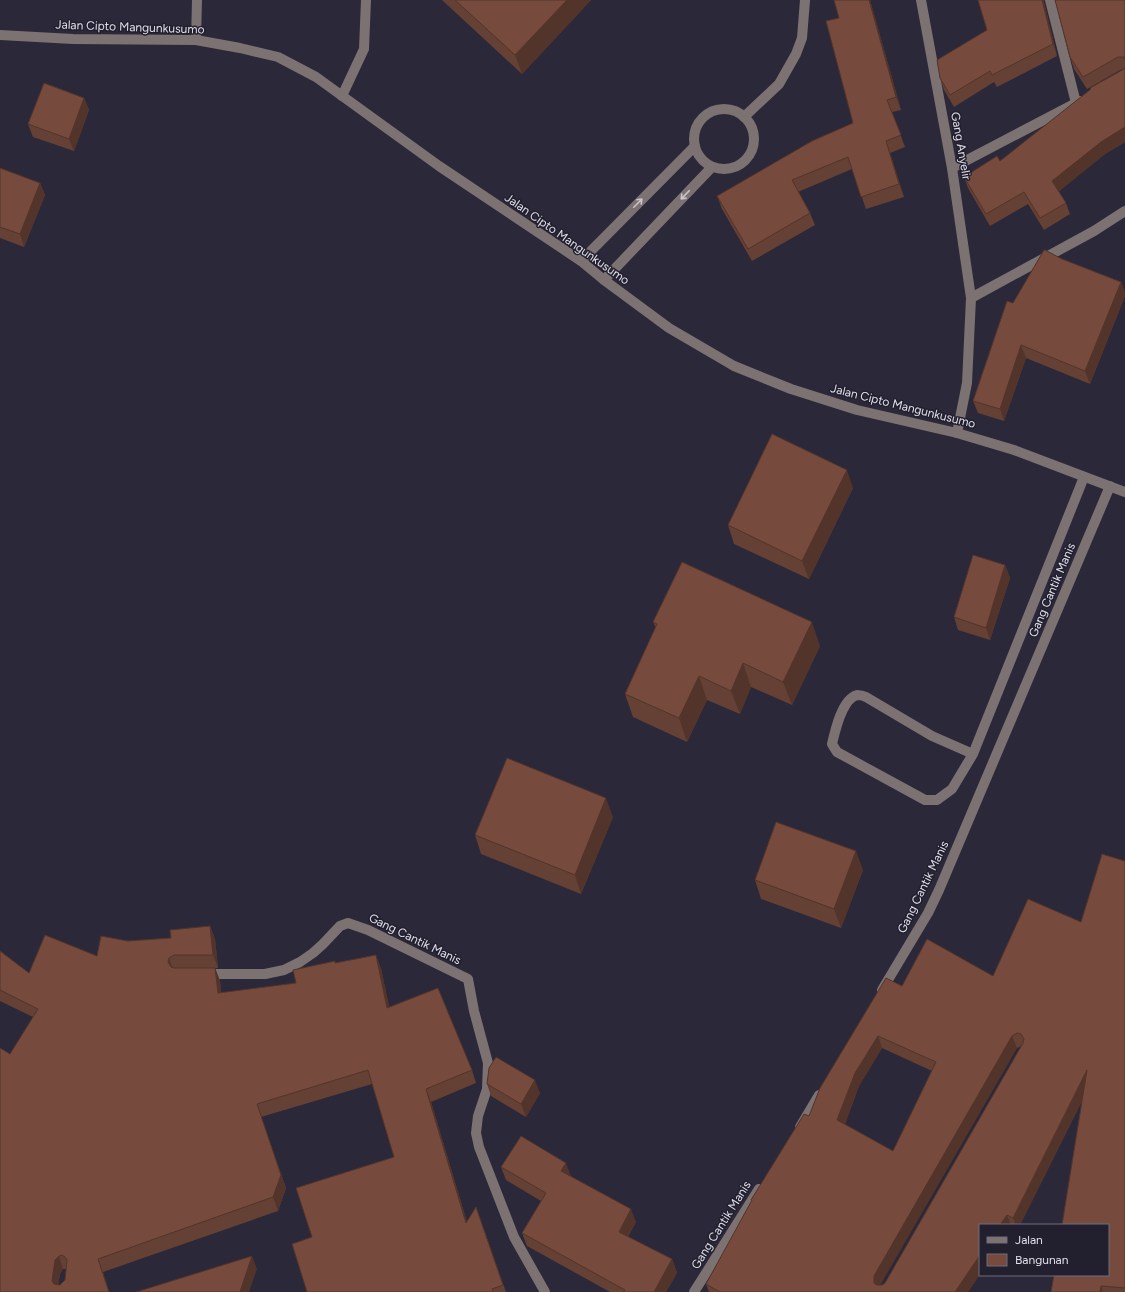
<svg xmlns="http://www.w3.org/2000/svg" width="1125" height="1292" font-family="Figtree,sans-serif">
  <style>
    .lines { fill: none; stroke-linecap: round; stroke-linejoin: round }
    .minor { stroke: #7d7272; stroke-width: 10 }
    .wall { fill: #654034; fill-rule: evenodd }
    .shaded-wall { fill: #53342a }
    .building { fill: #764a3c; stroke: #53342a; fill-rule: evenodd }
    .oneway { stroke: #c8c4cc }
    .labels { text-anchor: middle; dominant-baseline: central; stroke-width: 3; stroke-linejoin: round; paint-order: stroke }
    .street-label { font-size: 12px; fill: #e1dfea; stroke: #221f2f }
  </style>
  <rect width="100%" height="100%" fill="#2b2839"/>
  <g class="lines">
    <g class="minor">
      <path d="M921 0 952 168 971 298 967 383 957 433"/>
      <path d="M1050 0 1076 103"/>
      <path d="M0 35 73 39 196 40 240 48 278 57 316 77 439 166 581 261 604 280 669 328 734 366 791 389 857 410 957 433 1014 450 1125 492"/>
      <path d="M196 40 197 0"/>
      <path d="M342 96 364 49 366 0"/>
      <circle cx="724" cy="139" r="30"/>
      <path d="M744 117 779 84 796 54 802 38 805 0"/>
      <path d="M952 168 1080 101"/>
      <path d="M581 261 695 146"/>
      <path d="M604 280 712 167"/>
      <path d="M971 298 1094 231 1125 211"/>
      <path d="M973 754 932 736 866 697C864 696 860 695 857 695 842 699 835 731 832 744L837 752 925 800H937L952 789 973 754 1084 477"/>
      <path d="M205 974H265L284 970 300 962 313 953 323 944 340 926 348 923 368 930 468 979 474 1011 488 1063 487 1089 478 1116 476 1133 479 1147 514 1237 545 1292"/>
      <path d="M882 990 928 913 939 890 1110 486"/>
      <path d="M800 1127 819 1095"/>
      <path d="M694 1292 759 1189"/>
    </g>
  </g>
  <g class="wall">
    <path d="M442 0H591L522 74Z"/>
    <path d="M834 0H870L901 110 892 112 905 147 890 153 904 197 866 209 852 169 798 192 810 213 815 225 752 261 722 209 717 196 853 123 839 18Z"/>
    <path d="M978 0H1044V2L1057 56 997 87 994 82 954 107 944 90 940 78 987 30Z"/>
    <path d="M1125 0V142L1105 154 1059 191 1066 203 1070 214 1044 230 1028 204 990 226 968 188 964 177 1000 161 1123 69H1122L1087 89 1074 69 1070 57Z"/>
    <path d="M84 98 89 110 74 151 33 137 28 124Z"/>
    <path d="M0 168 40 183 45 195 24 247 0 238Z"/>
    <path d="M1062 259 1121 282 1125 293V296L1090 384 1026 358 1004 421 978 413 973 401 1013 303Z"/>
    <path d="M853 488 809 579 734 544 728 525Z"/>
    <path d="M1005 565 1010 578 990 640 958 630 954 617Z"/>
    <path d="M653 622 820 646 792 705 751 687 740 714 707 700 687 742 633 717 625 694 656 628Z"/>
    <path d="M613 817 581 894 481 854 475 835Z"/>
    <path d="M1125 861V1292H1051L1082 1101 1020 1225H980V1274L968 1292H709L706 1284 752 1201 751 1200 809 1116 902 986 993 976 1081 922ZM1022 1046 885 1283 882 1285H880L1017 1048ZM882 1048 932 1071 893 1151 845 1124 859 1086Z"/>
    <path d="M863 870 841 928 761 899 755 880Z"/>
    <path d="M210 926 215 939 218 968H215L220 981 221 993 296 983 336 963 381 968 389 1007 472 1070 476 1083 431 1102 467 1222 476 1207 506 1292H307L312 1237 394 1157 372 1084 261 1117 286 1188 278 1211 103 1272 109 1292H0L10 1054 33 1017 0 1001V951L29 973 97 956 128 941 171 938ZM63 1269H66L65 1280 60 1285H58L60 1274Z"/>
    <path d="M487 1084 540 1093 526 1117 491 1096Z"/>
    <path d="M501 1167 570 1176 636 1222 628 1237 672 1259 677 1273 666 1292H610L527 1246 522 1233 541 1201 506 1180Z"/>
  </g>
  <g class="shaded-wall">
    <path d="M567 0H591L522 74 515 55Z"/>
    <path d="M869 0H870L901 110 896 97Z"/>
    <path d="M1042 0H1044V2L1057 56 1053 44Z"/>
    <path d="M84 98 89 110 74 151 69 139Z"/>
    <path d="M1125 127V142L1105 154 1057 193 1052 181 1101 142Z"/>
    <path d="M886 141 890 153 904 197 899 184Z"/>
    <path d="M40 183 45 195 24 247 20 234Z"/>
    <path d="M1121 282 1125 293V296L1090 384 1085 371Z"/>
    <path d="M1021 345 1026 358 1004 421 1000 409Z"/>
    <path d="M847 470 853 488 809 579 802 561Z"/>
    <path d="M1005 565 1010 578 990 640 986 628Z"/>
    <path d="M812 622 820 646 792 705 783 682Z"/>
    <path d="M743 663 751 687 740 714 731 691Z"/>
    <path d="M699 676 707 700 687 742 679 718Z"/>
    <path d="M606 798 613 817 581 894 575 875Z"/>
    <path d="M856 851 863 870 841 928 834 909Z"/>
    <path d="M210 926 215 939 218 968 213 955Z"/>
    <path d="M376 955 381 968 392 1021 387 1008Z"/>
    <path d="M169 958 174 972 168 962Z"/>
    <path d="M215 968 220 981 223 1007 218 993Z"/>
    <path d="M878 1036 882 1048 859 1086 842 1132 837 1120 855 1073Z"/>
    <path d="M1012 1036 1017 1048 878 1289 874 1283V1276Z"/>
    <path d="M1087 1070 1091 1082 1020 1225H1016L1013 1218Z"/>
    <path d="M535 1080 540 1093 526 1117 521 1104Z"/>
    <path d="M426 1089 431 1102 471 1236 466 1223Z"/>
    <path d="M261 1117 286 1188 278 1211 273 1197Z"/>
    <path d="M566 1163 571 1176 561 1171Z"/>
    <path d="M631 1209 636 1222 623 1245 619 1232Z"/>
    <path d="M1007 1215 1011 1225H1000Z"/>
    <path d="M980 1255V1274L968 1292H955Z"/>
    <path d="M59 1256 63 1269 60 1274 57 1292 52 1281 55 1260Z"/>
    <path d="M252 1256 257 1269 249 1292H240Z"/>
    <path d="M672 1259 677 1273 666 1292H654Z"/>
    <path d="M1101 1286 1103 1292H1100Z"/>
  </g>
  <g class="building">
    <path d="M455 0H567L515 55Z"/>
    <path d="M834 0H869L896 97 887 100 901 135 886 141 899 184 861 197 848 157 792 180 810 213 748 249 717 196 812 141 853 123 826 21 839 18Z"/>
    <path d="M978 0H1042L1053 44 992 75 990 71 950 95 940 78 937 60 987 30Z"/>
    <path d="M1055 0H1125V60L1124 57H1118L1083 77 1070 57Z"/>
    <path d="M1125 67V127L1101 142 1052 181 1066 203 1040 218 1024 192 986 214 964 177 997 156 1000 161 1091 89 1090 88 1124 69Z"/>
    <path d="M44 83 84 98 69 139 28 124Z"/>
    <path d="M0 168 40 183 20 234 0 227Z"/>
    <path d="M1044 250H1045L1062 259 1121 282 1085 371 1021 345 1000 409 973 401 1007 301 1013 303Z"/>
    <path d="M772 434 847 470 802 561 728 525Z"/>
    <path d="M973 555 1005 565 986 628 954 617Z"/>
    <path d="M682 562 812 622 783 682 743 663 731 691 699 676 679 718 625 694 657 624 653 622Z"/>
    <path d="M507 758 606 798 575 875 475 835Z"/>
    <path d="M776 822 856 851 834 909 755 880Z"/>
    <path d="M1102 854 1125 861V1288L1101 1286 1100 1292H1051L1054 1275H1108V1225H1062L1087 1070 1013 1218 1007 1215 1000 1225H980V1255L955 1292H961H720L706 1284 752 1200H751L804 1114 809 1116 820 1088 886 978 902 986 927 939 993 976 1028 899 1081 922ZM1017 1033 1021 1034 1024 1039 1023 1043 885 1283 882 1285H877L874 1283V1276L1012 1036ZM878 1036 936 1062 893 1151 837 1120 855 1073Z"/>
    <path d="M210 926 213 955H174L169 958 168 962 171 967 174 968H215L218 993 296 983 293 970 335 961V963L376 955 387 1008 438 988 472 1070 426 1089 466 1223 476 1207 503 1285 492 1289 493 1292H307L292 1244 312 1237 296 1188 394 1157 368 1070 257 1104 281 1175 273 1197 98 1259 109 1292H0V1048L10 1054 38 1009 0 990V951L29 973 45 935 97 956 101 936 128 941 171 938 170 930ZM62 1255 65 1257 67 1260 65 1280 60 1285 54 1284 52 1281 55 1260 59 1256Z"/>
    <path d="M496 1057 535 1080 521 1104 487 1084 489 1068Z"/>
    <path d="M521 1136 566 1163 561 1171 631 1209 619 1232 672 1259 654 1292H623L625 1290 522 1233 546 1193 501 1167Z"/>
    <path d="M252 1256 240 1292H136Z"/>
  </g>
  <defs><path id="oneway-shaft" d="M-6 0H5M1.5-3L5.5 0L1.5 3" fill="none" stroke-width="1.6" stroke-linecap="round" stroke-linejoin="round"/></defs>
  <g class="oneway">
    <use href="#oneway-shaft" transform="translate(685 195) rotate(134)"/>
    <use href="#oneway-shaft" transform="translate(638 203) rotate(-45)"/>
  </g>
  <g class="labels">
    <g class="street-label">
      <text transform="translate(130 27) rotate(2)">Jalan Cipto Mangunkusumo</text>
      <text transform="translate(961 146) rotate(80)">Gang Anyelir</text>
      <text transform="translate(567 239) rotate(35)">Jalan Cipto Mangunkusumo</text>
      <text transform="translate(903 406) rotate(14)">Jalan Cipto Mangunkusumo</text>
      <text transform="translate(1052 590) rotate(-67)">Gang Cantik Manis</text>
      <text transform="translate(923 887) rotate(-64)">Gang Cantik Manis</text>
      <text transform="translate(415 939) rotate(26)">Gang Cantik Manis</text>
      <text transform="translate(721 1225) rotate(-58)">Gang Cantik Manis</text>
    </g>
  </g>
  <rect x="979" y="1224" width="130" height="52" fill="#221f2f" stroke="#6e6c7a"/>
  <rect x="987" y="1237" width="20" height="6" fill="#7d7272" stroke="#6e6c7a"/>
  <text x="1015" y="1244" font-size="12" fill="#e1dfea">Jalan</text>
  <rect x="987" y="1254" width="20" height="12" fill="#764a3c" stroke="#6e6c7a"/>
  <text x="1015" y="1264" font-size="12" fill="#e1dfea">Bangunan</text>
</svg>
